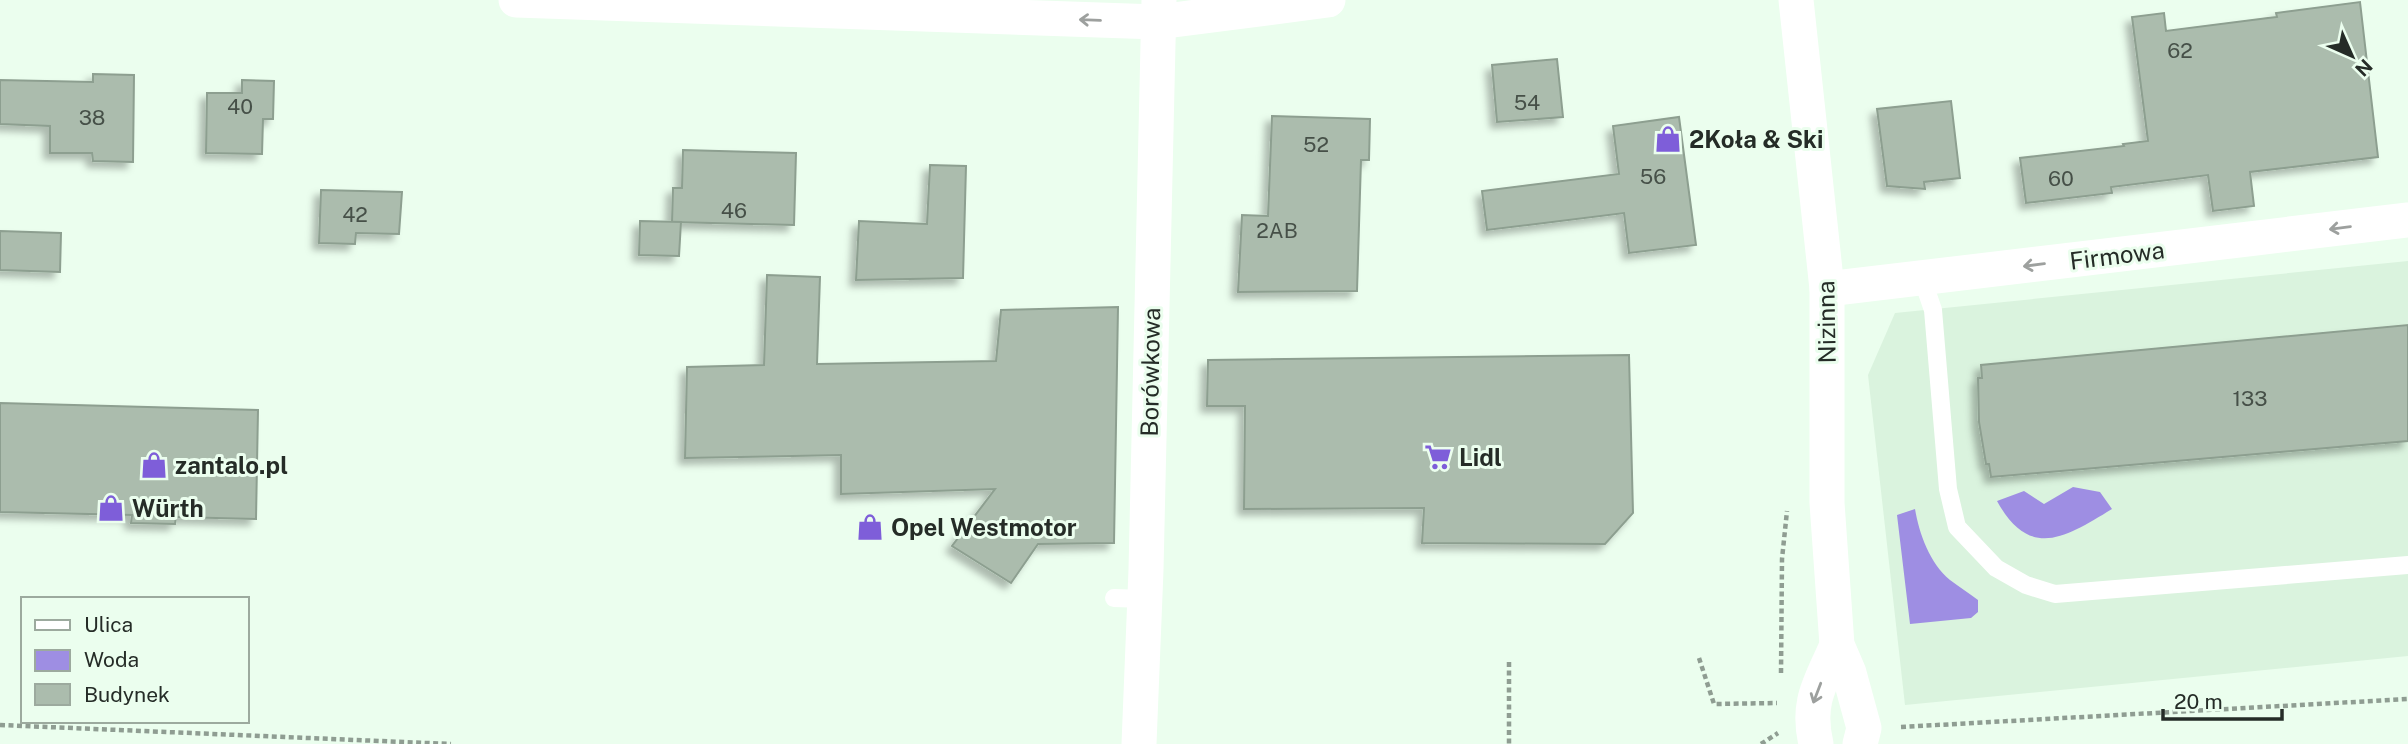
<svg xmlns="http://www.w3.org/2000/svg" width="2408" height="744" font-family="'Public Sans',sans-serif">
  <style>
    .built { fill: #daf3de }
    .water { fill: #9e8ee3 }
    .building { fill: #abbcad; stroke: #8d9f90; stroke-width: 2; filter: url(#shadow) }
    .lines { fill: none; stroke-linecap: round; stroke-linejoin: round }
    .path { stroke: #8f9d92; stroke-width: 4.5; stroke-dasharray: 5 3.5; stroke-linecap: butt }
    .lane { stroke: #fff; stroke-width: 18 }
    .street { stroke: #fff; stroke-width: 35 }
    .oneway { stroke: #9da09e }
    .labels { text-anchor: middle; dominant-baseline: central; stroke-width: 6; stroke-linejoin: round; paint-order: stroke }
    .number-label { font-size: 21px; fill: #465048 }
    .poi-label { font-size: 24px; font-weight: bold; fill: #252c27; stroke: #ebfeee; text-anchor: start }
    .street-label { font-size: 24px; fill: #252c27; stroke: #ebfeee }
  </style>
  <defs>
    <filter id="shadow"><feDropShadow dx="-6" dy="6" stdDeviation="3.5" flood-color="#0004"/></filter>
  </defs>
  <rect width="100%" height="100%" fill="#ebfeee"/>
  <path class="built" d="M2408 261V656L1905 705 1868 375 1895 313Z"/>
  <g class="water">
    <path d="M2073 487 2100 492 2112 509C2066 537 2030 561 1997 501L2024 491 2044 504Z"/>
    <path d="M1915 509C1919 533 1930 564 1950 580 1959 587 1969 593 1978 600V612L1971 618 1910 624 1897 515Z"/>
  </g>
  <g class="building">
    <path d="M2360 2 2378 157 2250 172 2254 206 2213 211 2208 175 2111 187 2112 193 2026 203 2020 158 2124 146 2123 144 2148 141 2132 17 2164 13 2166 31 2268 18 2277 17 2276 13Z"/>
    <path d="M1557 59 1563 117 1497 122 1492 65Z"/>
    <path d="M93 74 134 75 133 162 93 161 92 153H50V126L0 124V80L93 82Z"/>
    <path d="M242 80 274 81 273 119H263L262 154 206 153 207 93H242Z"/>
    <path d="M1951 101 1960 178 1924 182 1925 189 1887 186 1877 109Z"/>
    <path d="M1272 116 1370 119 1369 160H1361L1357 291 1238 292 1242 215 1268 216Z"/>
    <path d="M1679 117 1696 245 1629 253 1624 213 1487 230 1482 191 1619 174 1613 126Z"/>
    <path d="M683 150 796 153 794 225 672 222 673 188H682Z"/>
    <path d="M930 165 966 166 963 278 856 280 859 221 927 224Z"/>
    <path d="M321 190 402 192 399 234 356 233 355 244 319 243Z"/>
    <path d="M640 221 681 222 679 256 639 255Z"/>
    <path d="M0 231 61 233 60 272 0 270Z"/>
    <path d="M767 275 820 277 817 364 996 361 1001 310 1118 307 1114 543 1038 544 1011 583 952 546 995 489 841 494V455L685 458 687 367 764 365Z"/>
    <path d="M2408 325V441L1991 477 1989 464H1986L1979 422 1978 378H1982L1981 365Z"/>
    <path d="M1629 355 1633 513 1605 544 1422 543 1424 508 1244 509 1245 406H1207L1208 360Z"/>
    <path d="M0 403 258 410 256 519 176 517 175 524 131 523 132 515 0 512Z"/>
  </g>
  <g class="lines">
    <g class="path">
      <path d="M1699 658 1714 704 1777 703"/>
      <path d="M1509 662V744"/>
      <path d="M1781 673 1782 559 1787 511"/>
      <path d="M0 725 451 744"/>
      <path d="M1901 727 2408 699"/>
      <path d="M1761 744 1778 733"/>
    </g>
    <g class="lane">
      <path d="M1922 278 1933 310 1948 489 1957 527 1996 568 2026 585 2055 594 2408 565"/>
      <path d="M1114 598 1145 599"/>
    </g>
    <g class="street">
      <path d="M516 0 1158 22 1328 0"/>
      <path d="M1796 0 1827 289V503L1837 645 1849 673 1864 728 1860 744"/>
      <path d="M1827 289 2408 220"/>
      <path d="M1139 744 1146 570 1159 0"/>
      <path d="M1816 744C1806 701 1821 683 1837 645"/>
    </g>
  </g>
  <defs><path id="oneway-shaft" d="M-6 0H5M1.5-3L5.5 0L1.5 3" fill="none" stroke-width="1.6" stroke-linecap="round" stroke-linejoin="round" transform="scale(1.75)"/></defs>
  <g class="oneway">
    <use href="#oneway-shaft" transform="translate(1090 20) rotate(-178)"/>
    <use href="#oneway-shaft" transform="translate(2340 228) rotate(173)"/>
    <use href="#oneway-shaft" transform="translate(2034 265) rotate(173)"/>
    <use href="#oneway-shaft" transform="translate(1817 693) rotate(111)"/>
  </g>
  <defs>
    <symbol id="shop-bare" viewBox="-9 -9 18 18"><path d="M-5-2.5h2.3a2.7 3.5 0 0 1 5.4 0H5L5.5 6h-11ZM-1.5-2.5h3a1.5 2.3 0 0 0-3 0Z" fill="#7e5ed9" stroke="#ebfeee" stroke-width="2.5" paint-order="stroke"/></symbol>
    <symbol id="supermarket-bare" viewBox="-9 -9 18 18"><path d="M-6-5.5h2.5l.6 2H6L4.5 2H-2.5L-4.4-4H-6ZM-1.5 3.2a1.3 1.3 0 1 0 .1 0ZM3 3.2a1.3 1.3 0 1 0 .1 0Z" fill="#7e5ed9" stroke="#ebfeee" stroke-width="2.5" paint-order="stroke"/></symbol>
  </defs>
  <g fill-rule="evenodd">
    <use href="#shop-bare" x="1649" y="120" width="38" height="38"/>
    <use href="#supermarket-bare" x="1419" y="438" width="38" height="38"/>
    <use href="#shop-bare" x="135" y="446" width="38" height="38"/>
    <use href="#shop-bare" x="92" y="489" width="38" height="38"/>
    <use href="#shop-bare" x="851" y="508" width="38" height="38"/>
  </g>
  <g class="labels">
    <g class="number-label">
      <text x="2180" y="50">62</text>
      <text x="1527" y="102">54</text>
      <text x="240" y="106">40</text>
      <text x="92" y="117">38</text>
      <text x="1316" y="144">52</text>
      <text x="1653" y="176">56</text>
      <text x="2061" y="178">60</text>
      <text x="734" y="210">46</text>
      <text x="355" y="214">42</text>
      <text x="1277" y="230">2AB</text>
      <text x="2250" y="398">133</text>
    </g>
    <g class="poi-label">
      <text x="1689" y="139">2Koła &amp; Ski</text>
      <text x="1459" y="457">Lidl</text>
      <text x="175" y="465">zantalo.pl</text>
      <text x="132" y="508">Würth</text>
      <text x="891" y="527">Opel Westmotor</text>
    </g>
    <g class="street-label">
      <text transform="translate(2117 255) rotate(-7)">Firmowa</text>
      <text transform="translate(1826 322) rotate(-91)">Nizinna</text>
      <text transform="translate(1150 372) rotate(-89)">Borówkowa</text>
    </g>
  </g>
  <rect x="21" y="597" width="228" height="126" fill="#ebfeee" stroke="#9caa9e" stroke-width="2"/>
  <rect x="35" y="620" width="35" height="10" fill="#ffffff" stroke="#9caa9e" stroke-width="2"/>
  <text x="84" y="632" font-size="21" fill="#252c27">Ulica</text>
  <rect x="35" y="650" width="35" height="21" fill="#9e8ee3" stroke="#9caa9e" stroke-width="2"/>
  <text x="84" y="667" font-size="21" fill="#252c27">Woda</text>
  <rect x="35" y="684" width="35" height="21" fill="#abbcad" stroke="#9caa9e" stroke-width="2"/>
  <text x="84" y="702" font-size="21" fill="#252c27">Budynek</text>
  <g transform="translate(2352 56) rotate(135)" stroke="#ebfeee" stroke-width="5" paint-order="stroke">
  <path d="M0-5L12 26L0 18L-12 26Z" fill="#252c27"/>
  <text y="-10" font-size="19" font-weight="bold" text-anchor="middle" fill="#252c27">N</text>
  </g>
  <path d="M2163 709v10h119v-10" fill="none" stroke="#252c27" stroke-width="3.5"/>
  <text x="2174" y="709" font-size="21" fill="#252c27" stroke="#ebfeee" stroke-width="5" paint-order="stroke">20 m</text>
</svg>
